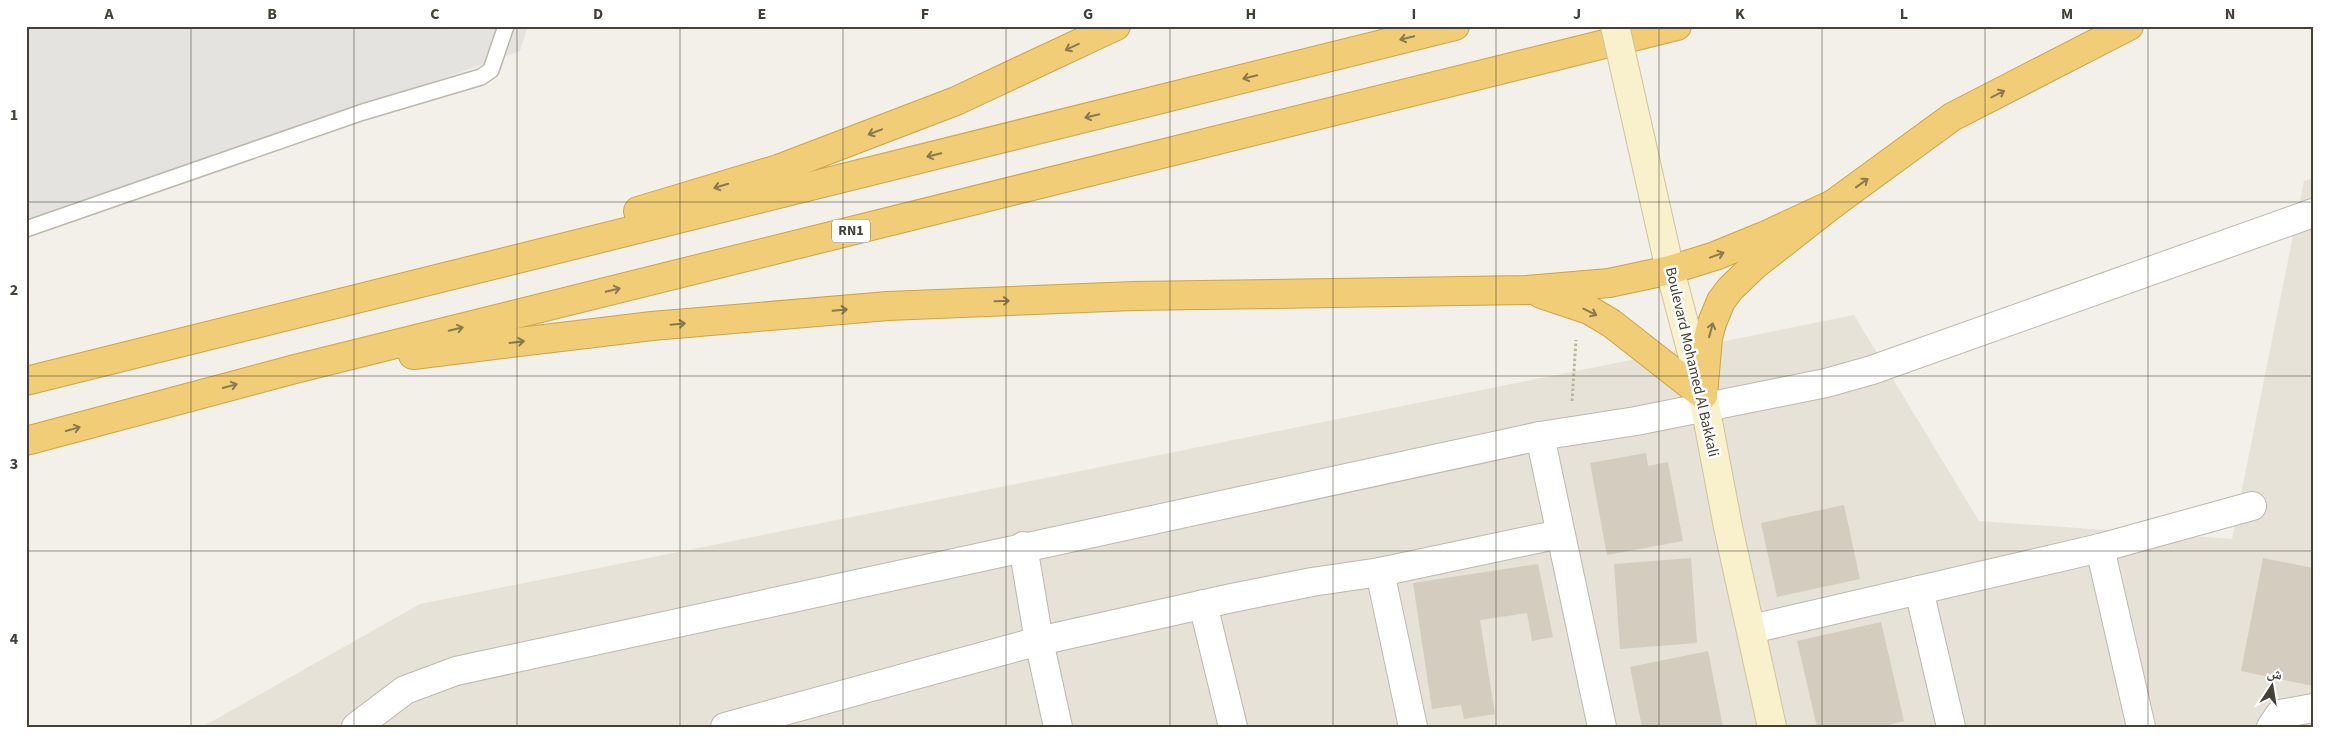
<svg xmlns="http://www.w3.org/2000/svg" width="2339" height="753" font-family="'Source Sans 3','Noto Naskh Arabic',sans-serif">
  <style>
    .residential { fill: #e6e2d7 }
    .parking { fill: #e4e3e0 }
    .building { fill: #d3ccbf }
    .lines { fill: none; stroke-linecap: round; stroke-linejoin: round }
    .lane-casing { stroke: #bdb8ac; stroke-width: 18 }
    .street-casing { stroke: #bdb8ac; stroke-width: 30 }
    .secondary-casing { stroke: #cec39c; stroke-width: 30 }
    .highway-casing { stroke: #cea347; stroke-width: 30 }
    .path { stroke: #bdb49e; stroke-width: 3; stroke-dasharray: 2.5 2.5; stroke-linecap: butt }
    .lane { stroke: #fff; stroke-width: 15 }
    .street { stroke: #fff; stroke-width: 28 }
    .secondary { stroke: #f9f0cc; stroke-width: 28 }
    .highway { stroke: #f0cd76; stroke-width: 28 }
    .secondary-bridge-casing { stroke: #cec39c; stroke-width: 30; stroke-linecap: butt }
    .secondary-bridge { stroke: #f9f0cc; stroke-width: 28 }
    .oneway { stroke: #897951 }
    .grid { fill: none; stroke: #454138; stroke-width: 1; stroke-opacity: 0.55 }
    .labels { text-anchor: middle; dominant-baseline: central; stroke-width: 5; stroke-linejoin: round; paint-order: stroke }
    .shield { fill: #fff; stroke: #7d7a74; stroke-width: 1 }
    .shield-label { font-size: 14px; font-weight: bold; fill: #454138 }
    .street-label { font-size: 15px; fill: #454138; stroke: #fff }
    .neatline { fill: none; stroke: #454138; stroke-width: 2 }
    .grid-label { font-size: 16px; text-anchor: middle; font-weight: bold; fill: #454138 }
  </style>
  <rect width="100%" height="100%" fill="#f2f0e8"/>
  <path class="residential" d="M2313 178V727H202L420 604 1854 315 1979 521 2232 539 2304 181Z"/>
  <path class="parking" d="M26 26H528L520 51 26 227Z"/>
  <g class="building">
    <path d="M1646 453 1648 466 1668 462 1683 541 1607 555 1590 463Z"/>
    <path d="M1844 505 1860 579 1777 597 1761 523Z"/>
    <path d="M1691 558 1697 643 1620 649 1614 564Z"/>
    <path d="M2263 558 2313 568V686L2241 671Z"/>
    <path d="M1538 564 1553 637 1532 641 1527 613 1480 620 1495 714 1464 719 1461 705 1432 709 1413 583Z"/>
    <path d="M1881 622 1904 721 1880 727H1817L1797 641Z"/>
    <path d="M1708 651 1723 727H1642L1630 667Z"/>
  </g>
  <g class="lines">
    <defs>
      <path id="lane" d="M26 229 363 112 481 77 491 70 506 26"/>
      <g id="street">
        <path d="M1540 436 1602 727"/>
        <path d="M1023 546 1039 641 1058 727"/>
        <path d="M2100 548 2141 727"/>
        <path d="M1380 572 1413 727"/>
        <path d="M1919 590 1951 727"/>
        <path d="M1203 604 1233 727"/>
        <path d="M1752 629 2100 548 2252 506"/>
        <path d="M356 727 405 690 456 671 1540 436 1636 421 1826 383 1872 370 2313 213"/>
        <path d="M725 727 1039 641 1232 598 1312 582 1380 572 1560 534"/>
        <path d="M2271 727 2280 714 2313 708"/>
      </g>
      <path id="secondary" d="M1641 141 1670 270 1703 395 1728 527 1772 727"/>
      <g id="highway">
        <path d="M638 211 778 169 956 101 1116 26"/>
        <path d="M1541 294 1589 310 1611 323 1703 395"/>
        <path d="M413 355 652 326 888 306 1134 296 1527 290 1609 283 1670 270 1715 256 1764 236 1833 204"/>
        <path d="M26 381 1455 26"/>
        <path d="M1703 395 1708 338 1712 323 1721 301 1730 289 1755 265 1833 204 1952 117 2129 26"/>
        <path d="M26 441 295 369 1677 26"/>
      </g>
    </defs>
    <use href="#lane" class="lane-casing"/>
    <use href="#street" class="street-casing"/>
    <use href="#secondary" class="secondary-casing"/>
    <use href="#highway" class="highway-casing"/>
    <path class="path" d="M1572 401 1576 340"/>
    <use href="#lane" class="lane"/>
    <use href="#street" class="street"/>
    <use href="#secondary" class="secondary"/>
    <use href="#highway" class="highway"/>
    <defs>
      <path id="secondary-bridge" d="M1615 26 1641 141"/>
    </defs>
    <use href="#secondary-bridge" class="secondary-bridge-casing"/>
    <use href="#secondary-bridge" class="secondary-bridge"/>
  </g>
  <defs><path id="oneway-shaft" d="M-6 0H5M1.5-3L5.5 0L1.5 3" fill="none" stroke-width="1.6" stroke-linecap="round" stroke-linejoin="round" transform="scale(1.25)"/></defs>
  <g class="oneway">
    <use href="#oneway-shaft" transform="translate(1407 38) rotate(166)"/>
    <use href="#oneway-shaft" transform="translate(1072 47) rotate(155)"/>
    <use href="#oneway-shaft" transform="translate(1250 77) rotate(166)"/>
    <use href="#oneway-shaft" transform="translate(1998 94) rotate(-27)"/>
    <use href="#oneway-shaft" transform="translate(1092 116) rotate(166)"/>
    <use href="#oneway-shaft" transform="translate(875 132) rotate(159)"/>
    <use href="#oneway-shaft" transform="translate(934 155) rotate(166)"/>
    <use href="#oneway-shaft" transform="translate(1862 183) rotate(-36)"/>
    <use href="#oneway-shaft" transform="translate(721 186) rotate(163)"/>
    <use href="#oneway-shaft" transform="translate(1717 255) rotate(-20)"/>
    <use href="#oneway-shaft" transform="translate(613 290) rotate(-14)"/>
    <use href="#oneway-shaft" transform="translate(1002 301) rotate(-2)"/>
    <use href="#oneway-shaft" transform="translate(840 310) rotate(-5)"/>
    <use href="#oneway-shaft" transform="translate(1590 312) rotate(26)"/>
    <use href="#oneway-shaft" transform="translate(678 324) rotate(-5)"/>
    <use href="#oneway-shaft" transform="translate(456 329) rotate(-14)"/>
    <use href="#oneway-shaft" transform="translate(1711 330) rotate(-75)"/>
    <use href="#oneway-shaft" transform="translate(517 342) rotate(-7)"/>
    <use href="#oneway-shaft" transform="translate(230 386) rotate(-15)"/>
    <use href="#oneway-shaft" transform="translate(73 429) rotate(-15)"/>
  </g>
  <path class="grid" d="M191 26V727M354 26V727M517 26V727M680 26V727M843 26V727M1006 26V727M1170 26V727M1333 26V727M1496 26V727M1659 26V727M1822 26V727M1985 26V727M2148 26V727M26 202H2313M26 376H2313M26 551H2313"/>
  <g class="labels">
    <rect class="shield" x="832" y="219.5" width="38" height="23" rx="4"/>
    <g class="shield-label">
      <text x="851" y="231">RN1</text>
    </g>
    <g class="street-label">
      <text transform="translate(1692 362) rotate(77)">Boulevard Mohamed Al Bakkali</text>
    </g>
  </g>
  <rect width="2339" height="753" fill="none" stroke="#ffffff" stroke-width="55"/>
  <g transform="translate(2272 686) rotate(12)" stroke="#ffffff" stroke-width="4" paint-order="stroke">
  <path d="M0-4L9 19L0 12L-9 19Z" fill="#454138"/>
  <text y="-8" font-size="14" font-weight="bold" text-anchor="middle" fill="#454138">ش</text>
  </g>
  <rect x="28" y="28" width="2284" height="698" class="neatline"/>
  <g class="grid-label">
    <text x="109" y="19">A</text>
    <text x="272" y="19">B</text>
    <text x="435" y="19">C</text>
    <text x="598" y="19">D</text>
    <text x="762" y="19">E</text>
    <text x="925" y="19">F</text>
    <text x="1088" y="19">G</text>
    <text x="1251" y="19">H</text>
    <text x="1414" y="19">I</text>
    <text x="1577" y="19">J</text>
    <text x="1740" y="19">K</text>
    <text x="1904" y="19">L</text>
    <text x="2067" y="19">M</text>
    <text x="2230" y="19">N</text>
    <text x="14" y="120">1</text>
    <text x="14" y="295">2</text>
    <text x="14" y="469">3</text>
    <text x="14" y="644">4</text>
  </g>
</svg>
